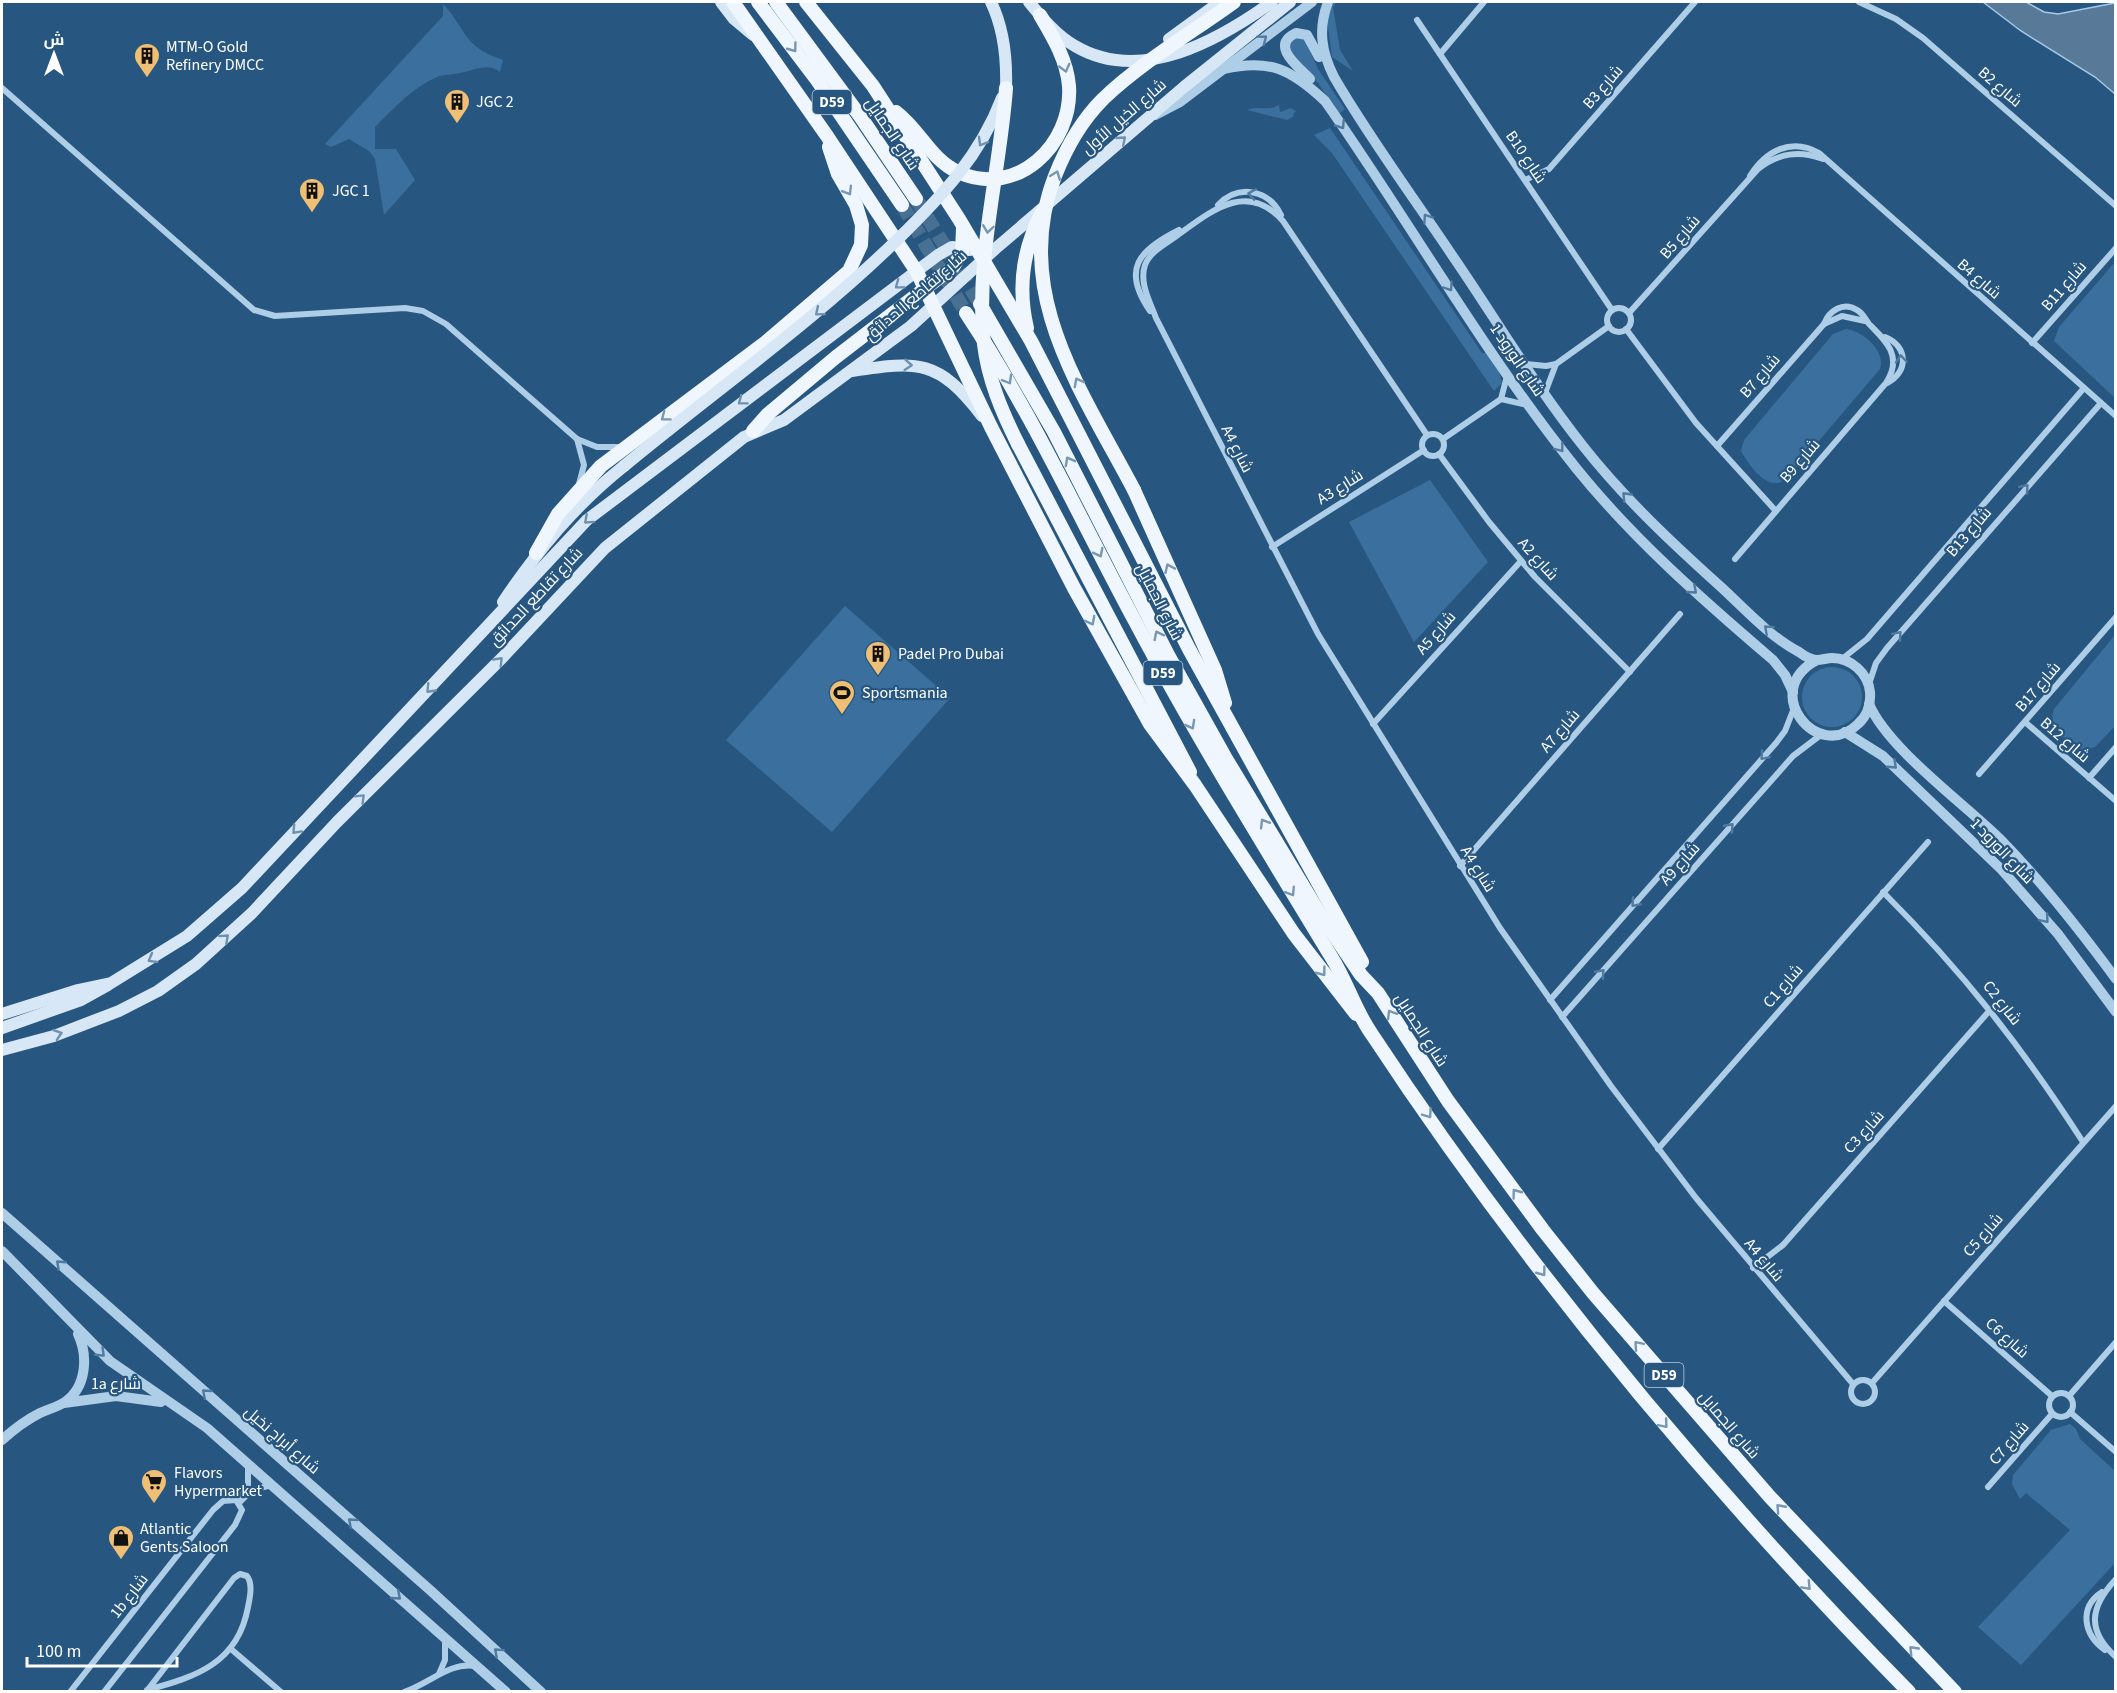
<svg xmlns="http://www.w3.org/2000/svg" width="2117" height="1693" font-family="'Source Sans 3',Cairo,sans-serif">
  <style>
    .green { fill: #3b709e }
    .water { fill: #587a98; stroke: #a3c9e6; stroke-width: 1.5 }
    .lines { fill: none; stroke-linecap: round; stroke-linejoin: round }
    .primary-tunnel { stroke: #477093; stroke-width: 14; stroke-dasharray: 14 7; stroke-linecap: butt }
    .minor { stroke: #aecde6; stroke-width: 6 }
    .tertiary { stroke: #aecde6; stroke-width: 10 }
    .secondary { stroke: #d8e7f6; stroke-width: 12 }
    .primary { stroke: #eff6fd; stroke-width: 14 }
    .secondary-bridge { stroke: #d8e7f6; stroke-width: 12 }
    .primary-bridge { stroke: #eff6fd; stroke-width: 14 }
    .oneway { stroke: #507a9f }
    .oneway2 { stroke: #7797b2 }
    .oneway3 { stroke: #6e91af }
    .labels { text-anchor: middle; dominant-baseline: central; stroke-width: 4.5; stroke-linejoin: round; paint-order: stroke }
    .shield { fill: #275780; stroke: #becdd9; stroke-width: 1.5 }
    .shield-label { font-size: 15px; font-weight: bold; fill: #fff }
    .poi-label { font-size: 16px; fill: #fff; stroke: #275780; text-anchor: start }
    .street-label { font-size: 16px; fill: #fff; stroke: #275780 }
  </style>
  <rect width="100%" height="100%" fill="#275780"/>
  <g class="green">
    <path d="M1332 2H1337L1333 7 1340 50 1353 71 1332 57 1327 18Z"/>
    <path d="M443 4C468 31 462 46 503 60L500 72C488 62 473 70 460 73 453 75 444 74 437 77 412 88 394 108 375 127V149H396L415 180 384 215 375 159 369 151 349 139 331 147 325 144 443 16Z"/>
    <path d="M1298 37 1305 40 1318 69 1345 109 1339 114 1318 83 1289 54 1287 41Z"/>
    <path d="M1279 105 1280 112 1291 108 1296 111 1293 114 1294 116 1287 120 1247 110C1258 105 1268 112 1279 105Z"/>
    <path d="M1330 128 1482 353H1486L1499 372 1502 383 1494 391 1332 153 1314 135Z"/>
    <path d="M2115 262V398L2054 341 2059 327Z"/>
    <path d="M1846 329C1863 331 1886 351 1880 369L1795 469C1791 473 1785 480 1781 482 1765 489 1747 462 1741 451L1744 440 1833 334Z"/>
    <path d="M1430 480 1488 562 1414 642 1349 522Z"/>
    <path d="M845 606 950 698 832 832 726 740Z"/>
    <path d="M2115 635V726L2095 747 2082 750C2066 743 2047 727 2054 709Z"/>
    <circle cx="1832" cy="697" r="30"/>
    <path d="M2070 1424 2076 1429 2080 1439 2115 1471V1563L2021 1665 1978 1627 2070 1530 2026 1493 2020 1499 2012 1484 2013 1475 2051 1430Z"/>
  </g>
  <path class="water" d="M1983 2H2026L2044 12 2058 14 2115 3V94L2095 77 2021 31Z"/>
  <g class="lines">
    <g class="primary-tunnel">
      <path d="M916 199 979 302"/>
      <path d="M902 205 966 313"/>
    </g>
    <g class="minor">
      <path d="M1859 2 1896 19 1923 38 2116 206"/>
      <path d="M1417 20 1612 310"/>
      <path d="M1440 54 1484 2"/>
      <path d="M2 88 254 310 275 316 405 308 423 311 446 324 577 439 597 447H619"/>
      <path d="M1750 176C1766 151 1791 137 1819 153L2116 416"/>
      <path d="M1525 180 1549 169 1695 2"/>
      <path d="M1218 205C1238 184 1268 189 1281 215"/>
      <circle cx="1619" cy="320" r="12"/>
      <path d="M1150 311C1121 269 1139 250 1179 230"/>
      <path d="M1629 313 1758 169C1779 153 1799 150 1823 159"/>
      <path d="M1626 329 1696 423 1775 510"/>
      <path d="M1885 337C1908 346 1909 372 1887 383"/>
      <path d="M2032 343 2116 248"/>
      <path d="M1526 364 1546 366 1556 364"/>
      <path d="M1545 393 1556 364 1609 326"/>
      <path d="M1501 399 1527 405"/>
      <circle cx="1433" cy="445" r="11"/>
      <path d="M1427 435 1283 221C1246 179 1209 213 1175 237 1164 245 1150 252 1145 265 1139 283 1150 302 1156 318L1318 634 1500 928 1611 1086 1696 1198 1853 1384"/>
      <path d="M577 439 584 465 579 484"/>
      <path d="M1443 439 1501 399 1507 376"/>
      <path d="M1717 446 1824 324 1842 316 1865 321"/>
      <path d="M1439 454 1489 522 1535 577 1630 672"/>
      <path d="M1272 547 1424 450"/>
      <path d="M1735 559 1886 383C1903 357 1887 342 1869 324 1865 319 1863 313 1857 310 1843 301 1829 311 1824 324"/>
      <path d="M1842 659 1867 639 2084 388"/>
      <path d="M1869 684 1876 663 1887 648 2101 403"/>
      <path d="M2025 722 2116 801"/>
      <path d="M1373 724 1521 561"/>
      <path d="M1979 774 2116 617"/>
      <path d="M2089 778 2116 747"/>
      <path d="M1460 866 1680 614"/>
      <path d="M1883 892C1963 972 2022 1047 2083 1142"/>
      <path d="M1550 1000 1776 743 1785 731 1794 708"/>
      <path d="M1562 1017 1793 756 1822 734"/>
      <path d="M1658 1149 1928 842"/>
      <path d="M1753 1268 1783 1245 1991 1009"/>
      <path d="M1944 1301 2052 1396"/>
      <circle cx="1863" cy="1392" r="12"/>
      <path d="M1872 1383 2116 1106"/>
      <circle cx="2061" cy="1405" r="12"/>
      <path d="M2069 1396 2116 1342"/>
      <path d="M2070 1412 2116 1452"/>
      <path d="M1988 1487 2052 1414"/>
      <path d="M236 1500 248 1485V1467"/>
      <path d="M240 1502 252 1490 272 1485"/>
      <path d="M2116 1579C2090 1607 2086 1630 2116 1657"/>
      <path d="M2102 1592C2078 1608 2084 1635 2105 1650"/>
      <path d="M231 1649 281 1692"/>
      <path d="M439 1674 445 1660V1640"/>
      <path d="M70 1692 213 1510 223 1501 236 1500 242 1510 235 1525 104 1692"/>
      <path d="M146 1692 234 1578 240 1574 247 1576C253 1584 250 1597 248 1607 238 1663 196 1677 147 1690"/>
      <path d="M404 1692C429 1684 449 1662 475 1666"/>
    </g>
    <g class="tertiary">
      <path d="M1328 2C1318 29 1321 51 1334 77 1370 139 1414 198 1454 258 1497 321 1536 387 1583 446 1624 498 1672 543 1721 587 1745 609 1770 637 1799 652 1803 655 1811 660 1817 660 1822 660 1827 658 1832 658 1851 658 1868 673 1870 692 1871 704 1867 716 1858 724 1817 764 1759 690 1817 660"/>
      <path d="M1224 69C1270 58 1292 70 1325 101 1410 222 1483 352 1576 468 1633 539 1704 601 1773 660L1785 675 1793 692"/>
      <path d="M1310 79C1299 67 1269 46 1296 33L1307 35 1319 57"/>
      <path d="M1155 115 1180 102 1312 2"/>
      <path d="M1869 704C1888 749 1965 804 2002 841 2044 884 2080 930 2116 979"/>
      <path d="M1845 732 1883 756 2002 870 2058 934 2116 1012"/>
      <path d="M2 1213 430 1590 541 1692"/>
      <path d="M2 1251 110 1361 207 1428 506 1692"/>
      <path d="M64 1403 116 1396 161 1402"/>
      <path d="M2 1440C13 1430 26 1420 40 1413 48 1409 58 1407 65 1402 87 1387 88 1355 78 1334"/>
    </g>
    <g class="secondary">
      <path d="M721 2 734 19 753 35"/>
      <path d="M991 2C1004 29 1007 58 1006 88"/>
      <path d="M1029 2C1042 18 1057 36 1075 46 1141 85 1219 40 1272 2"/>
      <path d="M1169 39 1220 2"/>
      <path d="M852 371C919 361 938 359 982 416"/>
      <path d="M503 602C538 550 575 505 624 466"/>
      <path d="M2 1014 78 990 111 983 187 936 242 888 587 520 938 255 952 247 970 250"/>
      <path d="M2 1028 81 1000 108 985"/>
      <path d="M2 1050 54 1036 119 1011 158 991 196 964 252 913 337 822 502 658 605 548 744 437 784 420 911 326 995 249 1184 87 1290 2"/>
    </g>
    <g class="primary">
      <path d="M733 2 827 136 917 272 991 427 1074 588 1150 724 1195 785 1294 934 1356 1014"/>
      <path d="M758 2 817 80 902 205"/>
      <path d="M776 2 860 116 916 199"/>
      <path d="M806 2 873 86 959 219 1031 341 1189 649 1362 962"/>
      <path d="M896 112C920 130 930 159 958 172 1016 199 1073 145 1069 86 1067 60 1053 37 1040 15"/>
      <path d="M980 304 1054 432 1168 655 1225 757 1320 914 1361 975 1378 993 1448 1101 1543 1230 1593 1293 1770 1497 1955 1692"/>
      <path d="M966 313C1031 411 1080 519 1136 623 1197 738 1265 847 1332 958 1347 982 1355 1010 1371 1033 1527 1270 1710 1489 1909 1692"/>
      <path d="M1027 328C1017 286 1023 248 1043 210"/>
      <path d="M753 431 768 414 836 357 953 267 962 253 963 228"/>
      <path d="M1018 444 1190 772"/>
      <path d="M1134 490 1215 670 1225 703"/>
      <path d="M536 553 558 514 601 466 766 342 849 271 861 245 862 225 856 205 838 174 829 147"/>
    </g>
    <path class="secondary-bridge" d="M624 466C716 390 813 322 898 239 942 196 980 156 1002 98"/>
    <g class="primary-bridge">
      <path d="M1006 88C1000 173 975 258 984 344 988 379 1002 412 1018 444"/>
      <path d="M1134 490C1082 391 1010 292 1055 176 1066 148 1082 120 1103 99 1142 62 1191 33 1234 2"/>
    </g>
  </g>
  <defs><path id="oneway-chevron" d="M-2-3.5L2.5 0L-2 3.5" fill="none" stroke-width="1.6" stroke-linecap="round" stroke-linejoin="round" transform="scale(1.5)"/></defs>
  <g class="oneway">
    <use href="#oneway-chevron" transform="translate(1263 39) rotate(-37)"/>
    <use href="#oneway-chevron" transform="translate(1341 125) rotate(57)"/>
    <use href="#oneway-chevron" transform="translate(1252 194) rotate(-171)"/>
    <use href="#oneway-chevron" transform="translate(1427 218) rotate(-124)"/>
    <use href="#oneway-chevron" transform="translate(1449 287) rotate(56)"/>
    <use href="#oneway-chevron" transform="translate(1901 359) rotate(-95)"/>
    <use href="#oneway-chevron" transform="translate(1560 448) rotate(52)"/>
    <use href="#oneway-chevron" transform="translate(2025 488) rotate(-49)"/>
    <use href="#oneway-chevron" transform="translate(1626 496) rotate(-134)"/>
    <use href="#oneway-chevron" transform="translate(1693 590) rotate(41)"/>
    <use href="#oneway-chevron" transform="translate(1768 629) rotate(-138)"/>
    <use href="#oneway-chevron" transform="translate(1898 635) rotate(-49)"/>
    <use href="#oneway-chevron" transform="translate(1764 756) rotate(131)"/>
    <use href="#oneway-chevron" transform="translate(1893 765) rotate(43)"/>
    <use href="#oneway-chevron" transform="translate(1730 827) rotate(-48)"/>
    <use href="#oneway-chevron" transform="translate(1635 903) rotate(131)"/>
    <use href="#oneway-chevron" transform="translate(2045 919) rotate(50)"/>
    <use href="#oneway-chevron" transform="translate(1601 973) rotate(-48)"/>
    <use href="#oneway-chevron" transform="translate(60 1264) rotate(-137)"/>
    <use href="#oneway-chevron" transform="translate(101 1353) rotate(44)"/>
    <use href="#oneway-chevron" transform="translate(206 1393) rotate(-139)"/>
    <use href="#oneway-chevron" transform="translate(352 1522) rotate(-139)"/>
    <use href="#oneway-chevron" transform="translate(397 1596) rotate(41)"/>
    <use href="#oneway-chevron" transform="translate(498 1652) rotate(-138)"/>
  </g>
  <g class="oneway2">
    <use href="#oneway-chevron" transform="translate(793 48) rotate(53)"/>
    <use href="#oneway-chevron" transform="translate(1065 68) rotate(75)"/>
    <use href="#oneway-chevron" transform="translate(1056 175) rotate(-69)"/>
    <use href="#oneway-chevron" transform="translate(848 191) rotate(59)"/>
    <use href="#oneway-chevron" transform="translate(988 229) rotate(98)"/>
    <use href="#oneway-chevron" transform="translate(1008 380) rotate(60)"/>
    <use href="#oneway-chevron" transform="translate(1078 382) rotate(-118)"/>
    <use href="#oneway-chevron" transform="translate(665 417) rotate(143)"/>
    <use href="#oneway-chevron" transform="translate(1069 461) rotate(-118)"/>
    <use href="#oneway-chevron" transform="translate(1099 553) rotate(63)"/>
    <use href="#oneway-chevron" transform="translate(1169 568) rotate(-114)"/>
    <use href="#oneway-chevron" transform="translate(1091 621) rotate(62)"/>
    <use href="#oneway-chevron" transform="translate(1158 635) rotate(-117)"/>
    <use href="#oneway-chevron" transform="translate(1191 725) rotate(61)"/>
    <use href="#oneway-chevron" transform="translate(1264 823) rotate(-121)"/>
    <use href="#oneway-chevron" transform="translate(1291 892) rotate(58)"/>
    <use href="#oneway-chevron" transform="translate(1322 972) rotate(53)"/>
    <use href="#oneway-chevron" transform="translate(1391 1014) rotate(-121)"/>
    <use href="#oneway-chevron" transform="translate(1428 1114) rotate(55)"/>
    <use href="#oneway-chevron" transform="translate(1516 1193) rotate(-127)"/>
    <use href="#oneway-chevron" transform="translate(1542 1272) rotate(53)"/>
    <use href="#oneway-chevron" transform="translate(1638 1345) rotate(-131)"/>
    <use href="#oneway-chevron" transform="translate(1664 1424) rotate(50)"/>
    <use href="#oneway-chevron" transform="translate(1780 1508) rotate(-132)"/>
    <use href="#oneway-chevron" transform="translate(1807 1586) rotate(47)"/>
    <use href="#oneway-chevron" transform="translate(1913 1650) rotate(-134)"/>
  </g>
  <g class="oneway3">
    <use href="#oneway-chevron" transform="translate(1122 140) rotate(-41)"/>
    <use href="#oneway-chevron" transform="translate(982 142) rotate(120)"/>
    <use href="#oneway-chevron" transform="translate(899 285) rotate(143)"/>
    <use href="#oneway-chevron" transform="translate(819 312) rotate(140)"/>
    <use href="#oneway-chevron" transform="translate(908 365) rotate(4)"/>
    <use href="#oneway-chevron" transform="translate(742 401) rotate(143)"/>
    <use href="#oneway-chevron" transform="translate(588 520) rotate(138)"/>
    <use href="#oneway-chevron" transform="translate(499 661) rotate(-46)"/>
    <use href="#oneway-chevron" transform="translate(430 689) rotate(134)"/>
    <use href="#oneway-chevron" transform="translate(361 798) rotate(-45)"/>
    <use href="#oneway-chevron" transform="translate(296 830) rotate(133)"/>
    <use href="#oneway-chevron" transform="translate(225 938) rotate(-42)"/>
    <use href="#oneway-chevron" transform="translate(152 959) rotate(150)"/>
    <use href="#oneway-chevron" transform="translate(58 1034) rotate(-19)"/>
  </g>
  <defs>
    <symbol id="building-pin" viewBox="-11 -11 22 30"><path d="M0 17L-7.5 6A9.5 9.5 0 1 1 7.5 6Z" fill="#eebf74" stroke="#275780"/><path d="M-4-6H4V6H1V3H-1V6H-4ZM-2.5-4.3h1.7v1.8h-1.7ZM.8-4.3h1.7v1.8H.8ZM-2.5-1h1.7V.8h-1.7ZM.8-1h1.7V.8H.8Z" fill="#111"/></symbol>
    <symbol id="stadium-pin" viewBox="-11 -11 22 30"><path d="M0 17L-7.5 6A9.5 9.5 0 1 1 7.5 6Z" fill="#eebf74" stroke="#275780"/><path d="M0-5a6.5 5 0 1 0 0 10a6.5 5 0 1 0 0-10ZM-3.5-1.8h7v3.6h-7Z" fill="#111"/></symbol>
    <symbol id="supermarket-pin" viewBox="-11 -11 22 30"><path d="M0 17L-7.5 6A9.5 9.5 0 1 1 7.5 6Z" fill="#eebf74" stroke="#275780"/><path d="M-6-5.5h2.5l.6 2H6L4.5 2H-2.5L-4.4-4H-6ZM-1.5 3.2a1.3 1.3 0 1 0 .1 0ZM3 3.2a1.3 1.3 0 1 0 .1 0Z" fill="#111"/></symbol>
    <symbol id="shop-pin" viewBox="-11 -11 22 30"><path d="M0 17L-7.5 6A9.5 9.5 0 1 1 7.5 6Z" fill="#eebf74" stroke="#275780"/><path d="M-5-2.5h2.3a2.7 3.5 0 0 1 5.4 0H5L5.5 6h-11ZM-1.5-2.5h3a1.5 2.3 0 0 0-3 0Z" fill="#111"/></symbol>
  </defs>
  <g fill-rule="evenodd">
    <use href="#building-pin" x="132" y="41" width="30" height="40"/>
    <use href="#building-pin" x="442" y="87" width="30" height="40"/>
    <use href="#building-pin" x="297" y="176" width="30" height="40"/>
    <use href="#building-pin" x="863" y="639" width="30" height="40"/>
    <use href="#stadium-pin" x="827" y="678" width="30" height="40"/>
    <use href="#supermarket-pin" x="139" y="1467" width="30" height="40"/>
    <use href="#shop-pin" x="106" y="1523" width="30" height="40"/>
  </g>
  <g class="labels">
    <g class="shield">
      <rect x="812.5" y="90" width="39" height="24" rx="4.5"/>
      <rect x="1143.5" y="661" width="39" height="24" rx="4.5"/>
      <rect x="1644.5" y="1363" width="39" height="24" rx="4.5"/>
    </g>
    <g class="shield-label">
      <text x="832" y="102">D59</text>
      <text x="1163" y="673">D59</text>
      <text x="1664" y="1375">D59</text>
    </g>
    <g class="poi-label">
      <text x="166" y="47">MTM-O Gold<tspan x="166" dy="18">Refinery DMCC</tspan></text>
      <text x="476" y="102">JGC 2</text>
      <text x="332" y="191">JGC 1</text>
      <text x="898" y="654">Padel Pro Dubai</text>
      <text x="862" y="693">Sportsmania</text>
      <text x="174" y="1473">Flavors<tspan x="174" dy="18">Hypermarket</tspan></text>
      <text x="140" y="1529">Atlantic<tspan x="140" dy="18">Gents Saloon</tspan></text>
    </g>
    <g class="street-label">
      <text transform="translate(1603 87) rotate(-49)">B3 شارع</text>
      <text transform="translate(2000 87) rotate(41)">B2 شارع</text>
      <text transform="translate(1124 117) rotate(-41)">شارع الخيل الأول</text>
      <text transform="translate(892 134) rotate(56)">شارع الجمايل</text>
      <text transform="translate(1526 157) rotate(56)">B10 شارع</text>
      <text transform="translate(1680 237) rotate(-49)">B5 شارع</text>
      <text transform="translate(1979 279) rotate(41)">B4 شارع</text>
      <text transform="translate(2064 286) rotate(-49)">B11 شارع</text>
      <text transform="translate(916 296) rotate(-41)">شارع تقاطع الحدائق</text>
      <text transform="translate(1517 360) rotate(56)">شارع الورود 1</text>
      <text transform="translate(1760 376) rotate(-49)">B7 شارع</text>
      <text transform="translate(1237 449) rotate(63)">A4 شارع</text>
      <text transform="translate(1800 461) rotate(-49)">B9 شارع</text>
      <text transform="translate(1340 487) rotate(-32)">A3 شارع</text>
      <text transform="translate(1969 532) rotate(-49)">B13 شارع</text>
      <text transform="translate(1538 559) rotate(48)">A2 شارع</text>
      <text transform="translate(536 597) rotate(-47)">شارع تقاطع الحدائق</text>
      <text transform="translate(1159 602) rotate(63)">شارع الجمايل</text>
      <text transform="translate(1436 633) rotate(-49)">A5 شارع</text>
      <text transform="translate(2038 687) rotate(-49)">B17 شارع</text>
      <text transform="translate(1560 731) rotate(-49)">A7 شارع</text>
      <text transform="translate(2065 740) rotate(41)">B12 شارع</text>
      <text transform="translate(2002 851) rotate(46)">شارع الورود 1</text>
      <text transform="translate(1680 864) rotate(-48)">A9 شارع</text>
      <text transform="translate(1478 869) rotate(58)">A4 شارع</text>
      <text transform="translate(1783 986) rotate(-49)">C1 شارع</text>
      <text transform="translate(2002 1003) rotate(52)">C2 شارع</text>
      <text transform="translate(1421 1030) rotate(57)">شارع الجمايل</text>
      <text transform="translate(1864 1132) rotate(-48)">C3 شارع</text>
      <text transform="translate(1983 1235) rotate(-49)">C5 شارع</text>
      <text transform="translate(1764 1260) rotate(50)">A4 شارع</text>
      <text transform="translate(2007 1338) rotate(42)">C6 شارع</text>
      <text x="116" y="1384">1a شارع</text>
      <text transform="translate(1729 1425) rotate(49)">شارع الجمايل</text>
      <text transform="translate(282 1440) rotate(41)">شارع أبراج نخيل</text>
      <text transform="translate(2009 1443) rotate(-49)">C7 شارع</text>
      <text transform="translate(129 1596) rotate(-52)">1b شارع</text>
    </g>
  </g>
  <rect width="2117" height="1693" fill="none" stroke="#ffffff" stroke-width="6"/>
  <g transform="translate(54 54)" stroke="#275780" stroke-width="4.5" paint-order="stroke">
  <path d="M0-4.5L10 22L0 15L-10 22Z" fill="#ffffff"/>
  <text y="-9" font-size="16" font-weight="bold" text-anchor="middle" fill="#ffffff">ش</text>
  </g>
  <path d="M27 1657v9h150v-9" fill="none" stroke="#ffffff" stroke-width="3"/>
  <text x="36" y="1657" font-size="18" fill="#ffffff" stroke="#275780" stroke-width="4.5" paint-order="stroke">100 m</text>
</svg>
